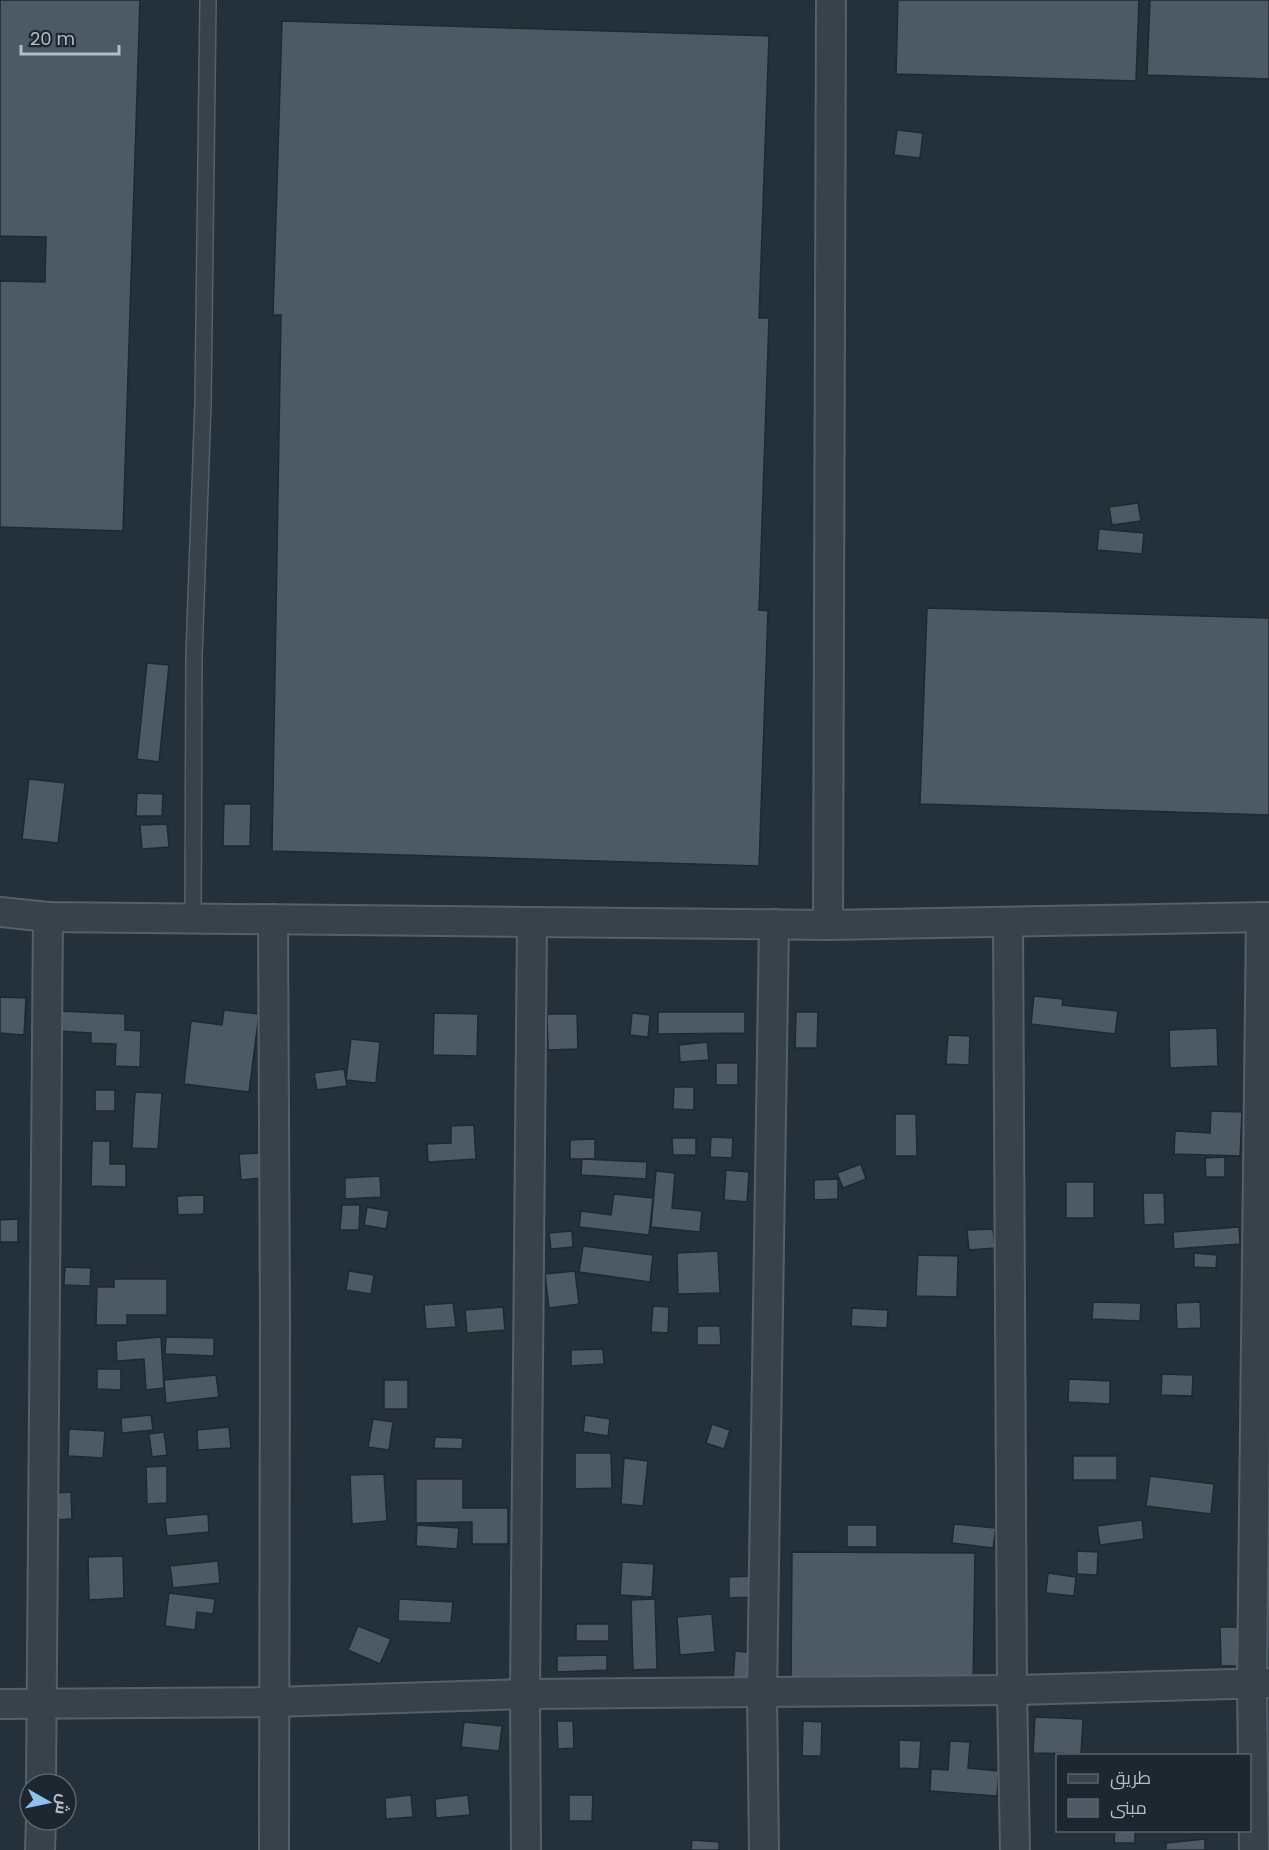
<svg xmlns="http://www.w3.org/2000/svg" width="1269" height="1850" font-family="Poppins,Cairo,sans-serif">
  <style>
    .building { fill: #4d5a65; stroke: #1f2932; stroke-width: 1.5 }
    .lines { fill: none; stroke-linecap: round; stroke-linejoin: round }
    .service-casing { stroke: #566069; stroke-width: 18 }
    .minor-casing { stroke: #566069; stroke-width: 32 }
    .service { stroke: #38424b; stroke-width: 15 }
    .minor { stroke: #38424b; stroke-width: 28 }
  </style>
  <rect width="100%" height="100%" fill="#24313a"/>
  <g class="building">
    <path d="M0 0H140L123 531 0 527V281L45 282 46 237 0 236Z"/>
    <path d="M898 0H1139L1136 81 896 74Z"/>
    <path d="M1150 0H1269V79L1147 75Z"/>
    <path d="M282 21 769 36 759 318H769L759 610 768 611 759 866 272 851 281 315H273Z"/>
    <path d="M897 130 923 133 920 158 894 155Z"/>
    <path d="M1138 503 1141 521 1112 525 1109 507Z"/>
    <path d="M1099 529 1144 533 1142 554 1097 550Z"/>
    <path d="M927 608 1269 618V815L920 804Z"/>
    <path d="M147 663 169 665 159 762 137 759Z"/>
    <path d="M29 779 65 783 58 843 22 839Z"/>
    <path d="M137 793 163 794 162 816H136Z"/>
    <path d="M224 804H251L250 846H223Z"/>
    <path d="M167 824 169 847 142 849 140 825Z"/>
    <path d="M1034 996 1063 999 1062 1005 1118 1011 1115 1034 1031 1024Z"/>
    <path d="M0 997 26 998 24 1035 0 1033Z"/>
    <path d="M224 1010 259 1014 249 1092 184 1084 191 1021 222 1025Z"/>
    <path d="M59 1011 125 1014V1030L141 1031 140 1067 115 1066 116 1044 91 1043V1033L58 1031Z"/>
    <path d="M658 1012H745V1033L658 1034Z"/>
    <path d="M796 1012H818L817 1048H795Z"/>
    <path d="M434 1013 478 1014 477 1056 433 1055Z"/>
    <path d="M632 1013 650 1015 648 1037 630 1035Z"/>
    <path d="M547 1014H577L578 1049 548 1050Z"/>
    <path d="M1217 1028 1218 1066 1170 1068 1169 1030Z"/>
    <path d="M948 1035 970 1036 969 1065 946 1064Z"/>
    <path d="M351 1039 380 1042 376 1083 346 1080Z"/>
    <path d="M707 1042 709 1060 680 1062 679 1045Z"/>
    <rect x="716" y="1063" width="22" height="22"/>
    <path d="M344 1069 347 1086 317 1090 314 1073Z"/>
    <path d="M674 1087H694V1110L673 1109Z"/>
    <rect x="95" y="1090" width="20" height="21"/>
    <path d="M135 1092 162 1093 158 1149 132 1148Z"/>
    <path d="M1211 1111 1242 1112 1240 1156 1174 1154 1175 1131 1210 1133Z"/>
    <path d="M895 1114H916L917 1156H895Z"/>
    <path d="M474 1125 476 1159 428 1162 427 1144 451 1143V1126Z"/>
    <path d="M711 1137 733 1138 732 1158 710 1157Z"/>
    <path d="M672 1138H696V1155H673Z"/>
    <path d="M595 1139V1159H570V1140Z"/>
    <path d="M92 1141H110V1164H126V1187L91 1186Z"/>
    <path d="M259 1153 262 1178 241 1180 239 1154Z"/>
    <path d="M1225 1157V1177H1206L1205 1158Z"/>
    <path d="M582 1159 647 1162 646 1179 581 1175Z"/>
    <path d="M861 1164 866 1179 843 1188 837 1173Z"/>
    <path d="M726 1170 749 1172 747 1202 724 1200Z"/>
    <path d="M656 1171 675 1173 672 1208 702 1211 700 1232 651 1227Z"/>
    <path d="M380 1176 381 1197 345 1199V1178Z"/>
    <path d="M838 1179V1199L814 1200V1180Z"/>
    <rect x="1066" y="1182" width="28" height="36"/>
    <path d="M1143 1193H1164L1165 1224 1144 1225Z"/>
    <path d="M614 1194 653 1198 649 1235 579 1227 581 1211 611 1215Z"/>
    <path d="M204 1195V1214L178 1215 177 1196Z"/>
    <path d="M342 1205H360L359 1230H340Z"/>
    <path d="M367 1207 389 1211 386 1229 364 1225Z"/>
    <path d="M18 1219V1242H0V1220Z"/>
    <path d="M1239 1227 1240 1244 1174 1249 1173 1232Z"/>
    <path d="M993 1229 995 1248 969 1250 967 1230Z"/>
    <path d="M572 1231 573 1247 551 1249 549 1233Z"/>
    <path d="M583 1246 653 1255 650 1282 579 1272Z"/>
    <path d="M718 1251 720 1293 678 1294 677 1253Z"/>
    <path d="M1194 1253 1217 1255 1216 1268 1194 1267Z"/>
    <path d="M918 1255 958 1256 957 1297 916 1296Z"/>
    <path d="M65 1267 91 1268 90 1286 64 1285Z"/>
    <path d="M349 1271 374 1275 371 1294 346 1290Z"/>
    <path d="M575 1271 579 1304 549 1308 545 1274Z"/>
    <path d="M114 1279H167V1315H127V1325H96L97 1287H114Z"/>
    <path d="M1093 1302 1141 1303 1140 1321 1092 1319Z"/>
    <path d="M1200 1302 1201 1328 1177 1329 1176 1303Z"/>
    <path d="M453 1303 456 1327 426 1329 424 1305Z"/>
    <path d="M653 1306 669 1307 668 1333 651 1332Z"/>
    <path d="M503 1307 505 1330 467 1333 465 1310Z"/>
    <path d="M852 1308 888 1310 887 1328 851 1326Z"/>
    <path d="M697 1326H720L721 1345H697Z"/>
    <path d="M161 1337 164 1388 146 1390 144 1359 117 1361 116 1341Z"/>
    <path d="M166 1337 214 1338V1356L165 1354Z"/>
    <path d="M603 1349 604 1364 571 1366V1350Z"/>
    <path d="M97 1369H121V1390L97 1389Z"/>
    <path d="M1162 1374 1193 1375 1192 1396 1161 1395Z"/>
    <path d="M216 1375 219 1397 166 1403 164 1380Z"/>
    <path d="M1069 1379 1110 1381V1404L1068 1402Z"/>
    <rect x="384" y="1380" width="24" height="29"/>
    <path d="M151 1415 153 1430 122 1433 121 1418Z"/>
    <path d="M585 1415 610 1419 608 1436 583 1432Z"/>
    <path d="M373 1419 393 1422 389 1450 368 1447Z"/>
    <path d="M712 1424 730 1430 724 1449 706 1443Z"/>
    <path d="M229 1427 231 1448 198 1450 197 1430Z"/>
    <path d="M69 1429 105 1431 103 1458 68 1456Z"/>
    <path d="M164 1432 167 1455 152 1457 149 1434Z"/>
    <path d="M435 1437 463 1438 462 1449 434 1448Z"/>
    <path d="M575 1453H611L612 1488 575 1489Z"/>
    <rect x="1073" y="1456" width="44" height="24"/>
    <path d="M624 1458 648 1461 643 1506 621 1504Z"/>
    <path d="M167 1466V1503L147 1504 146 1467Z"/>
    <path d="M384 1474 387 1521 352 1524 350 1475Z"/>
    <path d="M1150 1476 1214 1484 1211 1514 1146 1506Z"/>
    <path d="M416 1479H463V1508H508V1544H472V1522L416 1523Z"/>
    <path d="M71 1492 72 1519 57 1520 56 1493Z"/>
    <path d="M208 1514 209 1532 167 1536 165 1518Z"/>
    <path d="M1142 1520 1144 1539 1100 1545 1097 1526Z"/>
    <path d="M954 1524 996 1528 993 1548 952 1543Z"/>
    <path d="M417 1525 459 1528 457 1549 416 1546Z"/>
    <rect x="847" y="1525" width="30" height="22"/>
    <path d="M1077 1551 1098 1552 1097 1575 1077 1574Z"/>
    <path d="M792 1552 975 1553 973 1685 791 1684Z"/>
    <path d="M123 1556 124 1598 89 1600 88 1557Z"/>
    <path d="M218 1561 220 1583 173 1588 170 1566Z"/>
    <path d="M622 1562 654 1564 652 1597 620 1595Z"/>
    <path d="M1048 1573 1076 1577 1074 1596 1046 1593Z"/>
    <path d="M753 1576 754 1597 729 1598V1577Z"/>
    <path d="M169 1593 215 1599 213 1614 197 1612 195 1630 165 1626Z"/>
    <path d="M399 1599 453 1602 451 1623 398 1621Z"/>
    <path d="M655 1599 657 1669 633 1670 631 1600Z"/>
    <path d="M712 1614 715 1652 680 1655 677 1617Z"/>
    <rect x="576" y="1624" width="33" height="17"/>
    <path d="M358 1626 391 1639 380 1664 348 1650Z"/>
    <path d="M1220 1627H1243L1244 1666H1221Z"/>
    <path d="M735 1651 768 1654 766 1684 733 1682Z"/>
    <path d="M607 1655V1670L557 1672V1656Z"/>
    <path d="M1035 1717 1083 1719 1081 1754 1033 1753Z"/>
    <path d="M557 1721H573L574 1748 558 1749Z"/>
    <path d="M803 1721 822 1722 821 1756H802Z"/>
    <path d="M464 1722 502 1726 499 1751 461 1747Z"/>
    <path d="M899 1740 921 1741 919 1769 899 1768Z"/>
    <path d="M950 1741 970 1742 968 1768 999 1771 997 1796 930 1791 931 1769 948 1770Z"/>
    <path d="M411 1795 413 1817 386 1819 385 1798Z"/>
    <path d="M468 1795 470 1815 436 1818 435 1799Z"/>
    <path d="M569 1795H593L592 1821H569Z"/>
    <path d="M1115 1830H1135V1843H1114Z"/>
    <path d="M1205 1839V1850H1166V1843Z"/>
    <path d="M692 1840 719 1842V1850H691Z"/>
  </g>
  <g class="lines">
    <defs>
      <path id="service" d="M193 919 194 656 203 403 208 0"/>
      <g id="minor">
        <path d="M0 912 48 917 828 925 1269 917"/>
        <path d="M273 919 275 1322 274 1850"/>
        <path d="M1008 922 1012 1690 1015 1850"/>
        <path d="M828 925 831 0"/>
        <path d="M0 1704 274 1702 525 1694 1012 1690 1269 1683"/>
        <path d="M41 1784 48 917"/>
        <path d="M40 1850 41 1820"/>
        <path d="M526 1850 525 1694 532 923"/>
        <path d="M764 1850 762 1693 774 924"/>
        <path d="M1254 1850 1252 1683 1261 917"/>
      </g>
    </defs>
    <use href="#service" class="service-casing"/>
    <use href="#minor" class="minor-casing"/>
    <use href="#service" class="service"/>
    <use href="#minor" class="minor"/>
  </g>
  <rect x="1056" y="1754" width="195" height="78" fill="#1d2730" stroke="#59636c" stroke-width="1.5"/>
  <rect x="1068" y="1774" width="30" height="9" fill="#38424b" stroke="#59636c" stroke-width="1.5"/>
  <text x="1110" y="1784" font-size="18" fill="#b3bdc6">طريق</text>
  <rect x="1068" y="1799" width="30" height="18" fill="#4d5a65" stroke="#59636c" stroke-width="1.5"/>
  <text x="1110" y="1814" font-size="18" fill="#b3bdc6">مبنى</text>
  <g transform="translate(48 1802) rotate(99)"><circle r="28" fill="#1d2730" stroke="#59636c" stroke-width="1.5"/>
  <path d="M0-4.5L10 22L0 15L-10 22Z" fill="#8dc1f1"/>
  <text y="-9" font-size="16" font-weight="bold" text-anchor="middle" fill="#b3bdc6">ش</text>
  </g>
  <path d="M21 45v9h98v-9" fill="none" stroke="#b3bdc6" stroke-width="3"/>
  <text x="30" y="45" font-size="18" fill="#b3bdc6" stroke="#1d2730" stroke-width="4.5" paint-order="stroke">20 m</text>
</svg>
